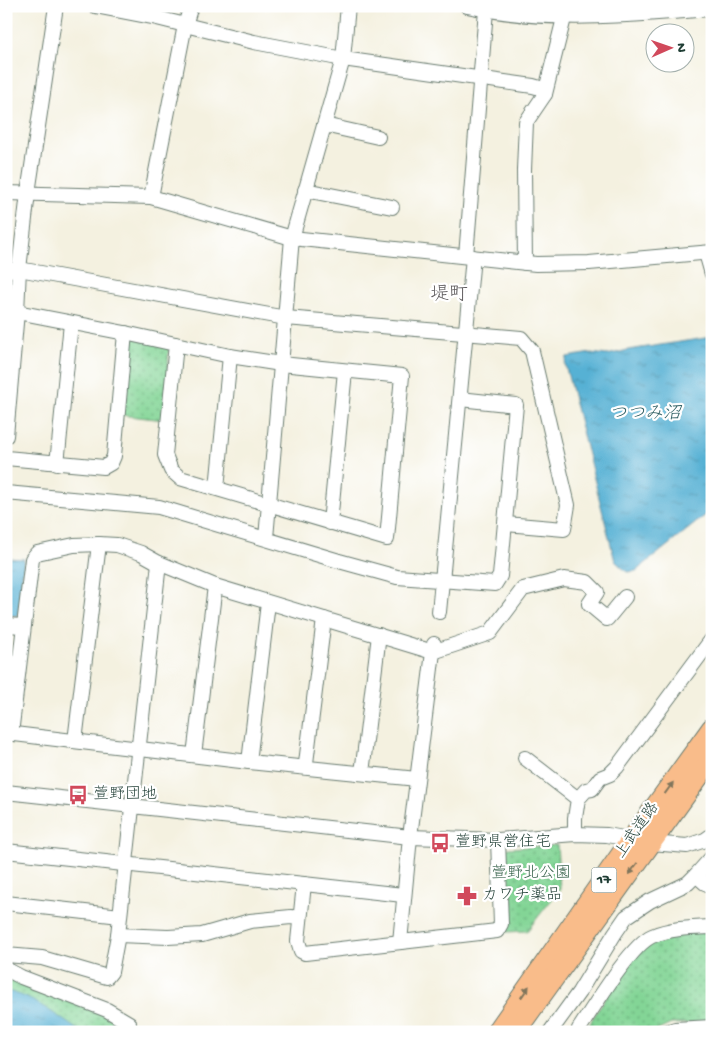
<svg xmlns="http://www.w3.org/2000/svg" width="718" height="1038" font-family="'Gochi Hand','Klee One',sans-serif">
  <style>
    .grass { fill: url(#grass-dots); stroke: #518965 }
    .water { fill: url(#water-ripples); stroke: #3a7784 }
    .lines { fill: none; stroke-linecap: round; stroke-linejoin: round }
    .minor-casing { stroke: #6a7c70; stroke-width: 16 }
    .highway-casing { stroke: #6a7c70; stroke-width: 22 }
    .minor { stroke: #fff; stroke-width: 14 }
    .highway { stroke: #f9bc8a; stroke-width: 20 }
    .oneway { fill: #81765b }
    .labels { text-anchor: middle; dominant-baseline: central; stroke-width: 4.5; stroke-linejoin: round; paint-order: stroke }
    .shield { fill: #fff; stroke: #627771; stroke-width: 1 }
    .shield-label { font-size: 15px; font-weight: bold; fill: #1f3d34 }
    .poi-label { font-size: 16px; fill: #1f3d34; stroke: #fff; text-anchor: start }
    .street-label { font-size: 16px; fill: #1f3d34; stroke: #fff }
    .park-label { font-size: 16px; fill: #38634c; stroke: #fff }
    .water-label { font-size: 18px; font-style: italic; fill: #306064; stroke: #fff }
    .quarter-label { font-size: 19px; fill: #5e5b5d; stroke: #fff }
  </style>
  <defs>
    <pattern id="grass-dots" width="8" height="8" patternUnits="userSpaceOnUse" patternTransform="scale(1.25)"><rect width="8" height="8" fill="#83d596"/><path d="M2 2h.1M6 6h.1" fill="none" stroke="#6bae7b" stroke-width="1.8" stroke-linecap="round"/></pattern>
    <pattern id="water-ripples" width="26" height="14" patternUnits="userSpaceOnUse" patternTransform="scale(1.25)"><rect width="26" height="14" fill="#56b1d4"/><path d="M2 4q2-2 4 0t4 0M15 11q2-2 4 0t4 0" fill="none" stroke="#4791ad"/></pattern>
  </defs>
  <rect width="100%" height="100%" fill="#fff"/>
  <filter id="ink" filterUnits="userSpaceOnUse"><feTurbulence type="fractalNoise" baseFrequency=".02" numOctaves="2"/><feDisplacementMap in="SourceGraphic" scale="10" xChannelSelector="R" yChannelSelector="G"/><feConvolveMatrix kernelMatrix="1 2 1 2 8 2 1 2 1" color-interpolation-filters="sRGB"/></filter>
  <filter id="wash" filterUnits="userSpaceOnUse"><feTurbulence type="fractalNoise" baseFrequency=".0096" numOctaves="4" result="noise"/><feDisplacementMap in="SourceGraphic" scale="20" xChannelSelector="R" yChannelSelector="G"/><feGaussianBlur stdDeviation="1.12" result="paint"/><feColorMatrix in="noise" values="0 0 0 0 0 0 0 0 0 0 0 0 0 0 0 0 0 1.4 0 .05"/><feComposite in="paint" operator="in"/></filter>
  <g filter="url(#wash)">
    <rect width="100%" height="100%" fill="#f4f1e0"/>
    <g class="grass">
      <path d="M135 338 169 345 165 420 120 415 127 343Z"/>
      <path d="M557 845 560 889 527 931 506 932 504 850 509 848Z"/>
      <path d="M712 932V1023L671 1024 654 1032H584C600 1008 628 956 651 942 667 932 694 933 712 932Z"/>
      <path d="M6 973 106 1015 124 1027V1032H6Z"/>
    </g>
    <g class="water">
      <path d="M712 337V510L636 571 627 572 615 561 565 364 567 357 591 353 607 355 628 350Z"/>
      <path d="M6 558 24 559 18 616 6 615Z"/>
      <path d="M6 991C31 995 60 1018 81 1032H6Z"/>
    </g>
  </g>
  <g filter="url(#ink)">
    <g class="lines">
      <defs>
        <g id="minor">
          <path d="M95 6 157 18 254 42 343 59 533 86 540 88 545 94"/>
          <path d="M467 6C550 24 629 15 712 9"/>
          <path d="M324 125 378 137"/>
          <path d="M305 190 392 207"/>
          <path d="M6 193 151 197 292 238 536 264 589 263 712 252"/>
          <path d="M151 197 185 25 191 6"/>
          <path d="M706 253 712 274"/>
          <path d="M466 256 486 10"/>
          <path d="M525 263 524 170 526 122 545 94 564 18 565 6"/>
          <path d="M6 270 19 269 286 318 521 338 532 351 568 505 564 529 506 524"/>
          <path d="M6 313 17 312 125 333 230 356 281 364 402 376 387 539 180 478 171 470 165 455 176 344"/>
          <path d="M6 436 17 312 19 269 28 193 56 6"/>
          <path d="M6 458 104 467 111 463 114 456 125 333"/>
          <path d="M57 464 71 323"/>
          <path d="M217 488 230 356"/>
          <path d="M6 493 159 507 339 561 397 577 495 584 500 576 516 405 460 399"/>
          <path d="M330 523 345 371"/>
          <path d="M266 538 292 238 343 59 348 6"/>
          <path d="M439 612 473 257"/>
          <path d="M6 625 23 626"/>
          <path d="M6 733 249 762 417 779"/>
          <path d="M11 734 32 559 37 553 74 545 99 544 117 545 141 553 159 563 215 586 433 652 490 633 523 589 564 579 587 582 597 592 589 604 607 619 625 597"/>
          <path d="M75 741 99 544"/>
          <path d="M194 755 215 586"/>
          <path d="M525 758 578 799 575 818V834"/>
          <path d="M249 762 268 603"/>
          <path d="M306 763 324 619"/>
          <path d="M362 773 379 635"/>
          <path d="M6 792 410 837 498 840 575 834 607 835 651 843 687 846 705 840 712 835"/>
          <path d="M578 799 586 790 592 789 600 778 610 774 617 767 712 639"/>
          <path d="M6 851 403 895"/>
          <path d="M696 875 705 883 712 886"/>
          <path d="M304 884 298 941 301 951 305 953 497 931 501 924 498 840"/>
          <path d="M6 903 120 916"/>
          <path d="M118 935 168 937 202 935 250 921 291 917 300 918"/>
          <path d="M400 942 410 837 434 644"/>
          <path d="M6 955 42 958 107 977 111 972 118 935 159 563"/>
          <path d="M6 969 21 977 107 1010 129 1023V1032"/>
          <path d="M550 1032 579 992 615 933 626 917 650 901 688 883 696 875 712 857"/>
          <path d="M579 1032V1029C593 1008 631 945 652 936 671 928 691 928 712 927"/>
          <path d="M666 1032 675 1029 712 1027"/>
        </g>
        <g id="highway">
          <path d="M497 1032 632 839 712 728"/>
          <path d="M515 1032 712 758"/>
        </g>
      </defs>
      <use href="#minor" class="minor-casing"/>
      <use href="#highway" class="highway-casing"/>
      <use href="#minor" class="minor"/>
      <use href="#highway" class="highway"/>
    </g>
    <defs><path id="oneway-solid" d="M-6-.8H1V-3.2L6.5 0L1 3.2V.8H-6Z" transform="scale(1.25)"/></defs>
    <g class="oneway">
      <use href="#oneway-solid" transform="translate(669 788) rotate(-54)"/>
      <use href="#oneway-solid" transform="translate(633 869) rotate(126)"/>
      <use href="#oneway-solid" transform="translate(525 992) rotate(-55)"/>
    </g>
  </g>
  <defs>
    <symbol id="bus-bare" viewBox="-9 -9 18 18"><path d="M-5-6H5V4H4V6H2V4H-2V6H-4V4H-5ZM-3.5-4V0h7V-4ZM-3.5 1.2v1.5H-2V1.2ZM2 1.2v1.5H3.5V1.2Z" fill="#d1495b" stroke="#fff" stroke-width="2.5" paint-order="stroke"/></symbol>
    <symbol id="pharmacy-bare" viewBox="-9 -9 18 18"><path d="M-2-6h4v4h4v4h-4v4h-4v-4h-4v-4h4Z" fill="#d1495b" stroke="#fff" stroke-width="2.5" paint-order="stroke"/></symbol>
  </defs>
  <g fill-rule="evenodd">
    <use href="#bus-bare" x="64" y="781" width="28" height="28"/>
    <use href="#bus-bare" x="426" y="829" width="28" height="28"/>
    <use href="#pharmacy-bare" x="453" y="882" width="28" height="28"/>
  </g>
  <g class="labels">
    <rect class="shield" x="591.5" y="867.5" width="25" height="25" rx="4"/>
    <g class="shield-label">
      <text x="604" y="880">17</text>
    </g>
    <g class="poi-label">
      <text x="93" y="795">萱野団地</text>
      <text x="455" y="843">萱野県営住宅</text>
      <text x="482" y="896">カワチ薬品</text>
    </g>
    <g class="street-label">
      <text transform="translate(638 831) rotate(-55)">上武道路</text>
    </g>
    <g class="park-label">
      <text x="531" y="874">萱野北公園</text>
    </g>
    <g class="water-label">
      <text x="645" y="414">つつみ沼</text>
    </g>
    <g class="quarter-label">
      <text x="449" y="295">堤町</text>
    </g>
  </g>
  <rect width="718" height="1038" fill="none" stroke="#fff" stroke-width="25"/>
  <g transform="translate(670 48) rotate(88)"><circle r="24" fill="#ffffff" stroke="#a5b1ae"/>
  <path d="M0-4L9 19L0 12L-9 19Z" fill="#d1495b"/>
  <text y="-8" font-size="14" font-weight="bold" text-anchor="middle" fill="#1f3d34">N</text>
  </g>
</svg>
